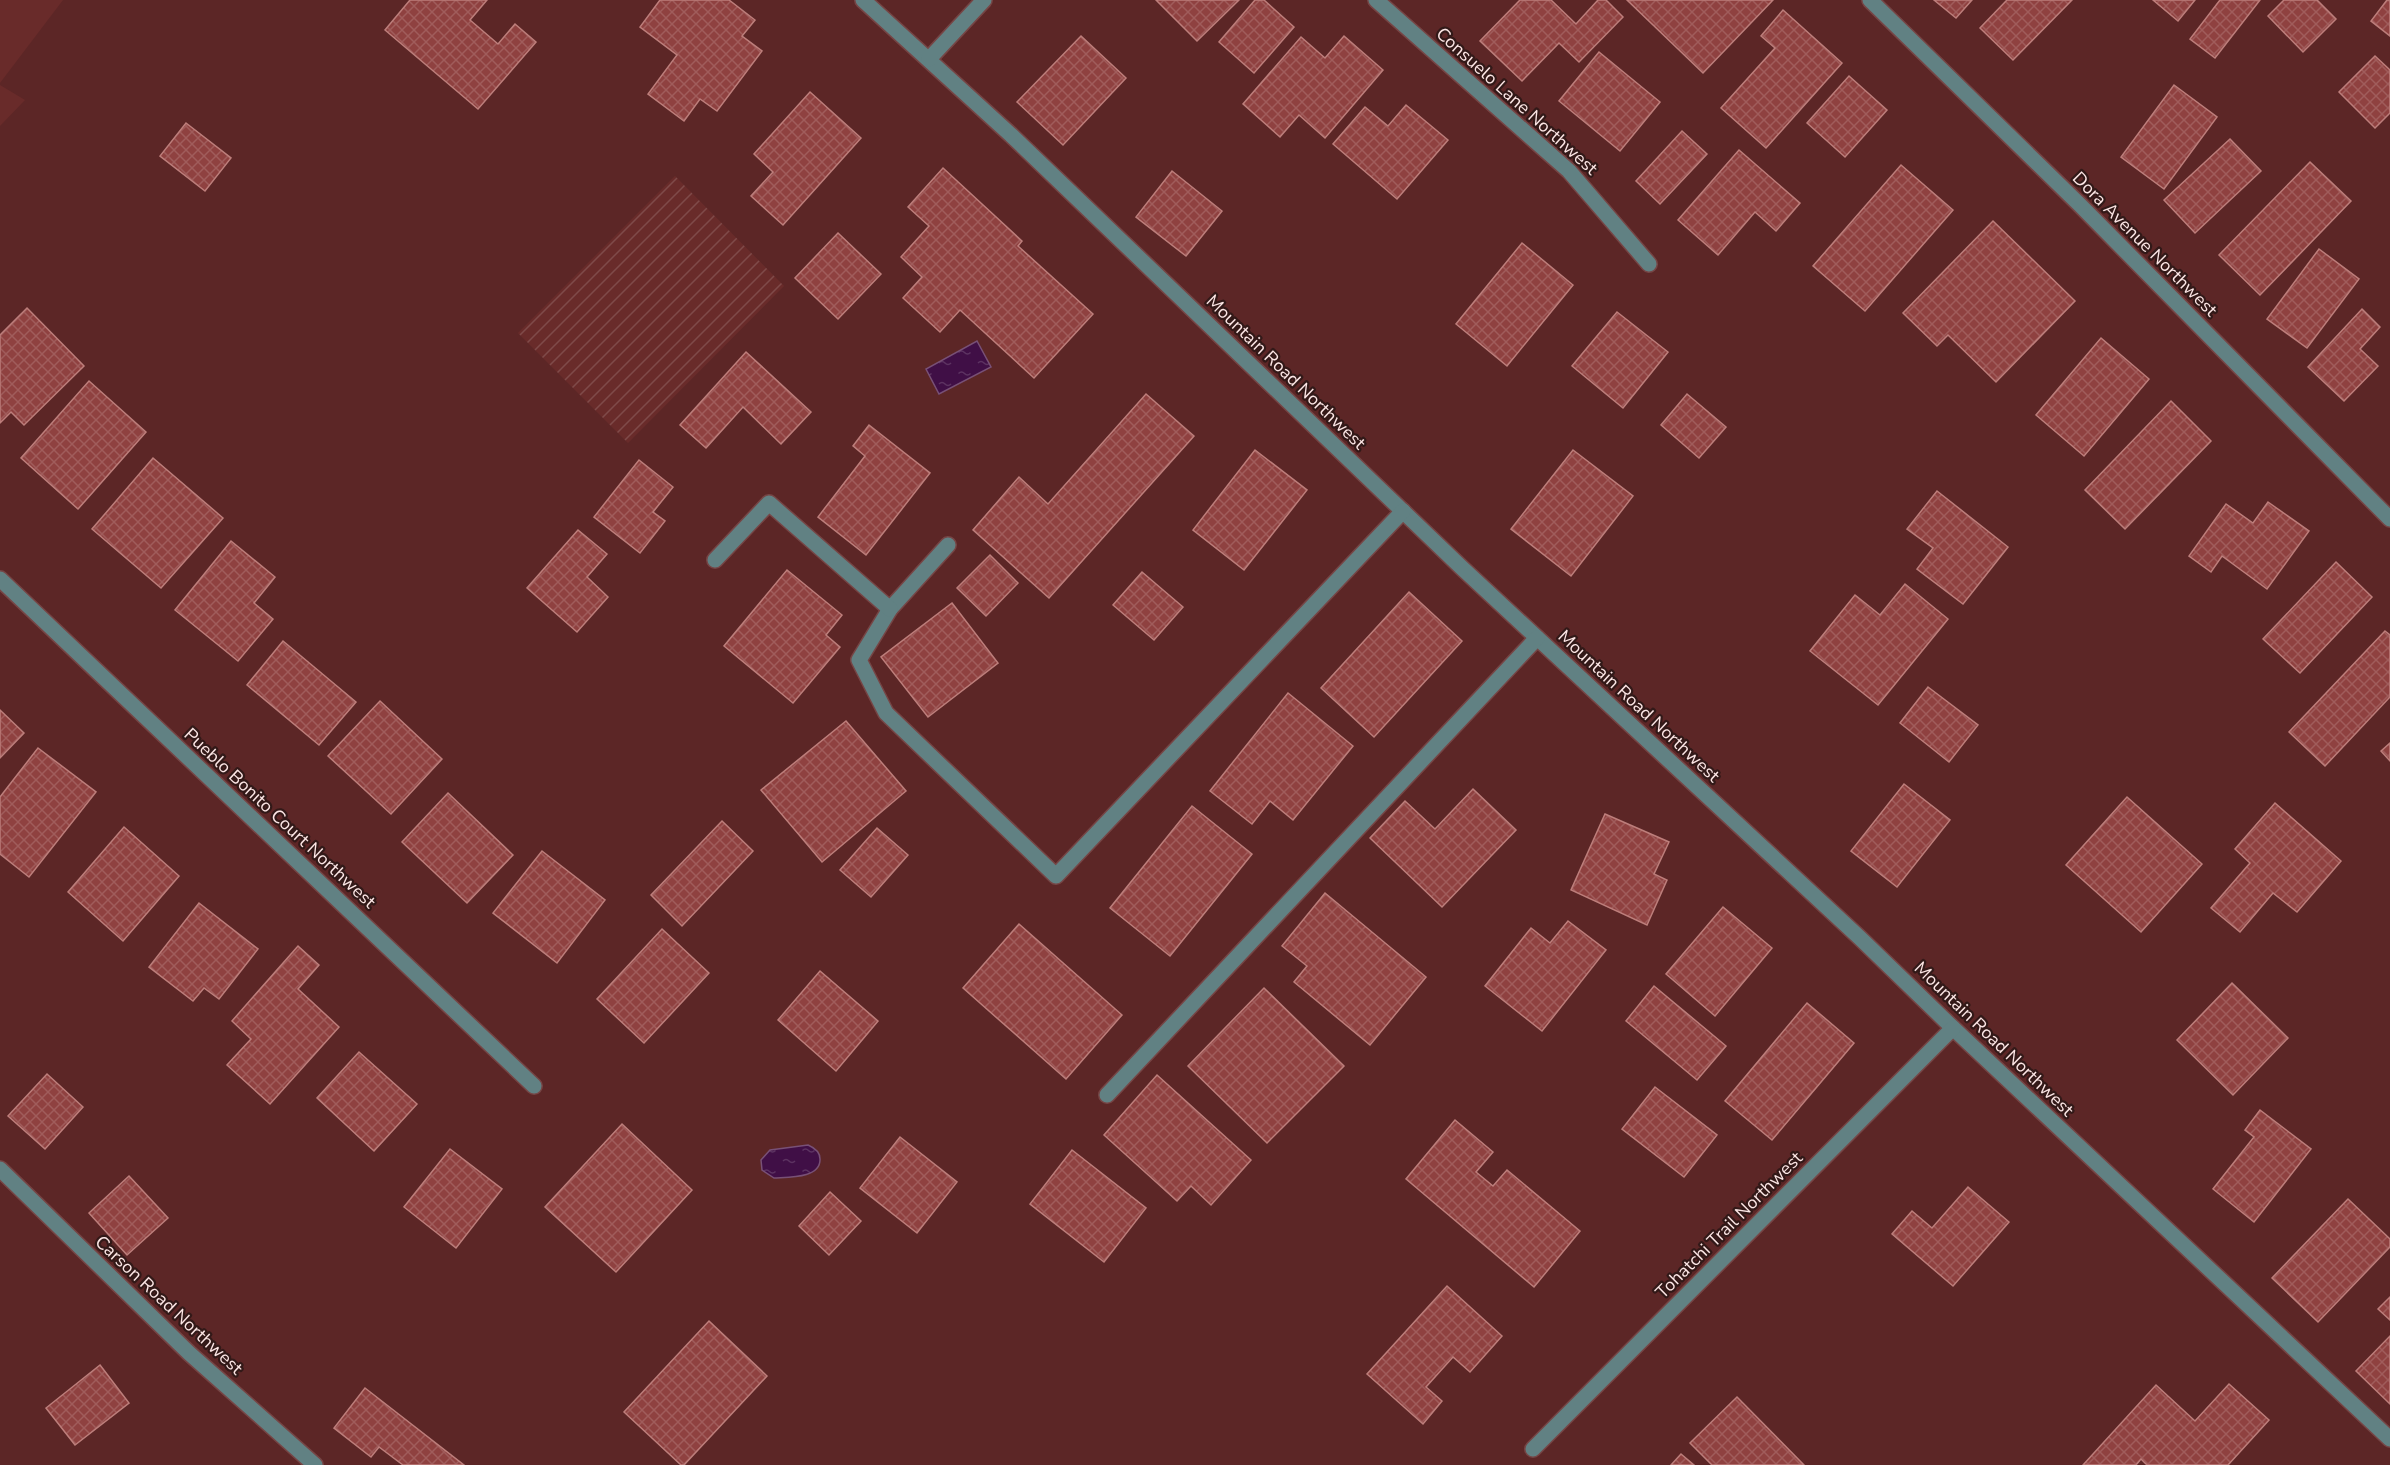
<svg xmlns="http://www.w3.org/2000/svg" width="2390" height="1465" font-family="'Nunito Sans',sans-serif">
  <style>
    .built { fill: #692b2a }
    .industrial { fill: url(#industrial-furrows) }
    .water { fill: url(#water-ripples); stroke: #785076; stroke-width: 1.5 }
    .building { fill: url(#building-cross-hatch); stroke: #bd7e7b; stroke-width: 1.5 }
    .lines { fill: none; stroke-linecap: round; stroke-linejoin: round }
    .minor-casing { stroke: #764545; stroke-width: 18 }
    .minor { stroke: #618183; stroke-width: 15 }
    .labels { text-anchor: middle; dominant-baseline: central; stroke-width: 4.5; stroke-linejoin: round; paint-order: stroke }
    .street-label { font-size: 18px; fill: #fce6e5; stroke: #321918 }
  </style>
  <defs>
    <pattern id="industrial-furrows" width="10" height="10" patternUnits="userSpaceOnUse" patternTransform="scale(1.5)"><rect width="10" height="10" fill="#692b2a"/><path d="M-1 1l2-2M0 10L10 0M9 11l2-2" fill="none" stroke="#7f4a49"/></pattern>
    <pattern id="water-ripples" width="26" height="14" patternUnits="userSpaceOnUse" patternTransform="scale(1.5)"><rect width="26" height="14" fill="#400f46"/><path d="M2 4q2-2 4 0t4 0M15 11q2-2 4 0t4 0" fill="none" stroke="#5c3261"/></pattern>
    <pattern id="building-cross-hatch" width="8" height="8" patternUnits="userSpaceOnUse" patternTransform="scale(1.5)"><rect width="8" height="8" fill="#8f4140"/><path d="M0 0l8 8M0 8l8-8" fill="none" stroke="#a05c5b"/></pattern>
  </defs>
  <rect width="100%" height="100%" fill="#5c2626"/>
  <g class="built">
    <path d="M0 0H63L0 83Z"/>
    <path d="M0 85 25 100 0 126Z"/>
  </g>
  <path class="industrial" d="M675 176 784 286 628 443 518 333Z"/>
  <g class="water">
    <path d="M977 341 991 367 939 394 926 369Z"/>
    <path d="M808 1145C815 1148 820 1152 820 1159 821 1179 787 1177 774 1178L762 1170 761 1160 770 1150Z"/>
  </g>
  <g class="building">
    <path d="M410 0H487L470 20 498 44 515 24 536 42 478 109 385 30Z"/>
    <path d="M660 0H729L755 20 742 36 762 51 717 111 700 99 684 121 648 94 677 55 640 27Z"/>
    <path d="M1156 0H1239L1197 41Z"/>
    <path d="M1255 0H1264L1294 27 1254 73 1219 42Z"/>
    <path d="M1520 0H1551L1576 24 1598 0H1606L1623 17 1579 62 1559 43 1522 81 1480 41Z"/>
    <path d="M1627 0H1773L1703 73Z"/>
    <path d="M1934 0H1972L1956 18Z"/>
    <path d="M2007 0H2072L2013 60 1980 28Z"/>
    <path d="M2153 0H2195L2178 21Z"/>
    <path d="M2220 0H2260L2215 58 2190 39Z"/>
    <path d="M2284 0H2317L2336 19 2303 52 2268 16Z"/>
    <path d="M2387 0H2390V36L2371 21Z"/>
    <path d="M1783 10 1842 63 1766 148 1721 108 1775 48 1761 36Z"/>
    <path d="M1081 36 1126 78 1063 145 1017 102Z"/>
    <path d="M1344 36 1383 70 1325 138 1299 115 1280 137 1243 104 1301 37 1325 58Z"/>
    <path d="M1599 52 1660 102 1620 151 1559 101Z"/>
    <path d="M2375 56 2390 70V113L2375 128 2339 92Z"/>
    <path d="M1849 76 1887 110 1845 157 1807 123Z"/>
    <path d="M2174 85 2217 117 2164 189 2121 157Z"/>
    <path d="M810 92 861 138 783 225 751 196 773 172 754 154Z"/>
    <path d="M1406 105 1448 140 1397 199 1333 144 1365 107 1388 126Z"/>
    <path d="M186 123 231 158 205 191 160 156Z"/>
    <path d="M1682 131 1707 154 1660 204 1636 181Z"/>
    <path d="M2230 139 2261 171 2195 233 2164 200Z"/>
    <path d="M1739 150 1800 203 1776 231 1755 212 1718 255 1678 220Z"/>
    <path d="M2310 162 2351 201 2260 295 2219 255Z"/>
    <path d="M1901 165 1953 210 1865 311 1813 266Z"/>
    <path d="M943 168 1022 241 1018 246 1093 314 1034 378 960 310 940 332 903 298 922 277 901 257 929 226 908 207Z"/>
    <path d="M1172 171 1222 211 1186 256 1136 217Z"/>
    <path d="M1993 221 2075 301 1996 382 1948 335 1937 346 1903 313Z"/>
    <path d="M838 233 881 274 838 319 795 278Z"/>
    <path d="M1522 243 1573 285 1507 366 1456 324Z"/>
    <path d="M2319 249 2359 279 2307 348 2267 319Z"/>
    <path d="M27 308 84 366 24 425 11 412 0 423V335Z"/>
    <path d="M2362 309 2380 327 2360 349 2378 366 2344 401 2308 367Z"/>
    <path d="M1617 312 1668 352 1623 408 1572 366Z"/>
    <path d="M2101 338 2149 379 2084 456 2036 415Z"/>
    <path d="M746 352 811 412 781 444 743 407 706 448 680 425Z"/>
    <path d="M89 381 146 432 78 509 21 458Z"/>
    <path d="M1146 394 1194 436 1049 598 973 530 1019 477 1048 504Z"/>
    <path d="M1687 394 1726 427 1699 458 1661 425Z"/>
    <path d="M2171 401 2211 441 2125 529 2085 490Z"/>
    <path d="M869 425 930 473 866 555 818 517 865 456 853 446Z"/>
    <path d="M1255 450 1307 490 1244 570 1193 530Z"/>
    <path d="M1573 450 1633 496 1571 576 1511 529Z"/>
    <path d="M153 458 223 518 161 588 92 529Z"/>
    <path d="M639 460 673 487 653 512 665 521 640 553 594 517Z"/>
    <path d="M1937 491 2008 547 1963 604 1917 569 1933 548 1907 529Z"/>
    <path d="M2268 502 2309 531 2267 589 2222 556 2211 572 2189 556 2226 504 2253 523Z"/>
    <path d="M578 530 607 554 587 577 608 597 577 632 527 588Z"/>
    <path d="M231 541 275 577 254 603 273 619 238 661 175 610Z"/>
    <path d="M990 555 1018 583 986 616 957 588Z"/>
    <path d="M2336 562 2372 597 2300 673 2263 639Z"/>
    <path d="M787 570 842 615 826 635 840 647 793 703 724 646Z"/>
    <path d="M1142 572 1183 607 1154 640 1113 605Z"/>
    <path d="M1905 584 1948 619 1878 705 1810 651 1855 595 1880 615Z"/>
    <path d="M1409 592 1462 641 1374 737 1321 688Z"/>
    <path d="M952 603 998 663 928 717 881 657Z"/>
    <path d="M2385 631 2390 635V697L2325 766 2289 732Z"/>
    <path d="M283 641 356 702 319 745 247 685Z"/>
    <path d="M1928 687 1978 725 1949 762 1900 723Z"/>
    <path d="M1288 693 1353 746 1293 820 1270 801 1252 824 1210 791Z"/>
    <path d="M380 701 442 759 391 814 328 756Z"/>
    <path d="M0 710 24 733 0 758Z"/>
    <path d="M846 721 906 791 822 862 761 790Z"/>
    <path d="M2390 743V761L2381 751Z"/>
    <path d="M38 748 96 792 29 877 0 854V797Z"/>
    <path d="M1904 784 1950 820 1897 887 1851 851Z"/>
    <path d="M1473 789 1516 830 1442 907 1370 838 1405 801 1435 829Z"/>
    <path d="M448 793 513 855 467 903 402 842Z"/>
    <path d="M2127 797 2202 864 2141 932 2066 865Z"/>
    <path d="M2275 803 2341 861 2297 912 2273 893 2240 932 2211 908 2250 863 2235 849Z"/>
    <path d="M1192 806 1252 854 1170 956 1110 908Z"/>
    <path d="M1605 814 1669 842 1654 874 1667 880 1647 925 1571 890Z"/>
    <path d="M722 821 753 851 682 926 651 895Z"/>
    <path d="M124 827 179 876 123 941 68 892Z"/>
    <path d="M877 828 908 855 871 897 840 870Z"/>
    <path d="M542 851 605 900 557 963 493 913Z"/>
    <path d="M1325 893 1426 977 1370 1045 1294 982 1307 966 1282 946Z"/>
    <path d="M199 903 258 949 219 999 204 988 193 1001 149 967Z"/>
    <path d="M1723 907 1772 948 1715 1016 1666 974Z"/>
    <path d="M1568 921 1606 950 1542 1031 1485 986 1531 928 1550 943Z"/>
    <path d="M1019 924 1122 1015 1066 1079 963 988Z"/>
    <path d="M662 929 709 973 644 1043 597 999Z"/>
    <path d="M298 946 319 965 298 989 339 1027 270 1104 227 1065 251 1039 232 1021Z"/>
    <path d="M820 971 878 1021 836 1071 778 1020Z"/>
    <path d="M2232 983 2288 1038 2233 1095 2177 1040Z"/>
    <path d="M1654 986 1726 1046 1697 1080 1626 1021Z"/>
    <path d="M1264 988 1344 1066 1267 1143 1188 1066Z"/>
    <path d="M1807 1003 1854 1043 1772 1140 1725 1101Z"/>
    <path d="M359 1052 417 1104 374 1151 317 1098Z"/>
    <path d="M47 1074 83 1107 45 1149 8 1116Z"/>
    <path d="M1157 1075 1251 1160 1211 1205 1191 1186 1177 1201 1104 1135Z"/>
    <path d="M1655 1087 1717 1135 1684 1177 1622 1129Z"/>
    <path d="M2260 1110 2311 1149 2254 1222 2213 1189 2254 1137 2245 1130Z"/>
    <path d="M1455 1120 1493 1152 1476 1172 1493 1186 1507 1170 1580 1231 1534 1287 1406 1179Z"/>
    <path d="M622 1124 692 1190 616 1272 545 1207Z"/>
    <path d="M900 1137 957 1182 917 1233 860 1188Z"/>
    <path d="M450 1149 502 1189 456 1248 404 1207Z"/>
    <path d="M1072 1150 1146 1208 1104 1262 1030 1204Z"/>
    <path d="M129 1176 168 1218 127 1255 89 1213Z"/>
    <path d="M1968 1187 2009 1222 1953 1286 1892 1234 1912 1211 1932 1228Z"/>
    <path d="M830 1192 861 1221 829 1255 799 1226Z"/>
    <path d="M2348 1199 2390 1239V1247L2318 1322 2272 1278Z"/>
    <path d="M1447 1286 1502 1336 1470 1372 1453 1357 1426 1387 1442 1401 1423 1424 1367 1374Z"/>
    <path d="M2390 1297V1320L2378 1309Z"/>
    <path d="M709 1321 767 1376 684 1465H681L624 1412Z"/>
    <path d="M2390 1336V1404L2356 1371Z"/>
    <path d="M100 1365 129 1403 75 1445 46 1408Z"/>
    <path d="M2229 1384 2269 1420 2228 1465H2147L2141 1459 2136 1465H2083L2156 1385 2195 1421Z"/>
    <path d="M365 1388 464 1465H403L379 1447 371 1457 334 1428Z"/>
    <path d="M1737 1397 1804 1465H1712L1690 1443Z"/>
    <path d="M1681 1454 1694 1465H1671Z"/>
  </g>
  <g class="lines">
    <defs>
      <g id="minor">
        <path d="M863 0 1011 135 1461 567 1860 938 1953 1028 2390 1439"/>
        <path d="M1376 0 1569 171 1649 264"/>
        <path d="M1870 0 2080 205 2390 519"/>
        <path d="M929 59 984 0"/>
        <path d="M948 545 890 609 859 660 886 713 1056 876 1403 511"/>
        <path d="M715 560 769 503 890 609"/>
        <path d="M0 579 534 1086"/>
        <path d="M1107 1095 1537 638"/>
        <path d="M0 1169 189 1353 315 1465"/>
        <path d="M1533 1449 1953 1028"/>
      </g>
    </defs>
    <use href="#minor" class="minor-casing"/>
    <use href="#minor" class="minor"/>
  </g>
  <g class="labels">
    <g class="street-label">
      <text transform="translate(1517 101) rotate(42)">Consuelo Lane Northwest</text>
      <text transform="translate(2145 244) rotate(45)">Dora Avenue Northwest</text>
      <text transform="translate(1286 372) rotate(44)">Mountain Road Northwest</text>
      <text transform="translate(1639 706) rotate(43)">Mountain Road Northwest</text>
      <text transform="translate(280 818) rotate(43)">Pueblo Bonito Court Northwest</text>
      <text transform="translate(1994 1039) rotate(44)">Mountain Road Northwest</text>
      <text transform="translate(1729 1225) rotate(-45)">Tohatchi Trail Northwest</text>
      <text transform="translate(169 1305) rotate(43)">Carson Road Northwest</text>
    </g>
  </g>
</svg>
